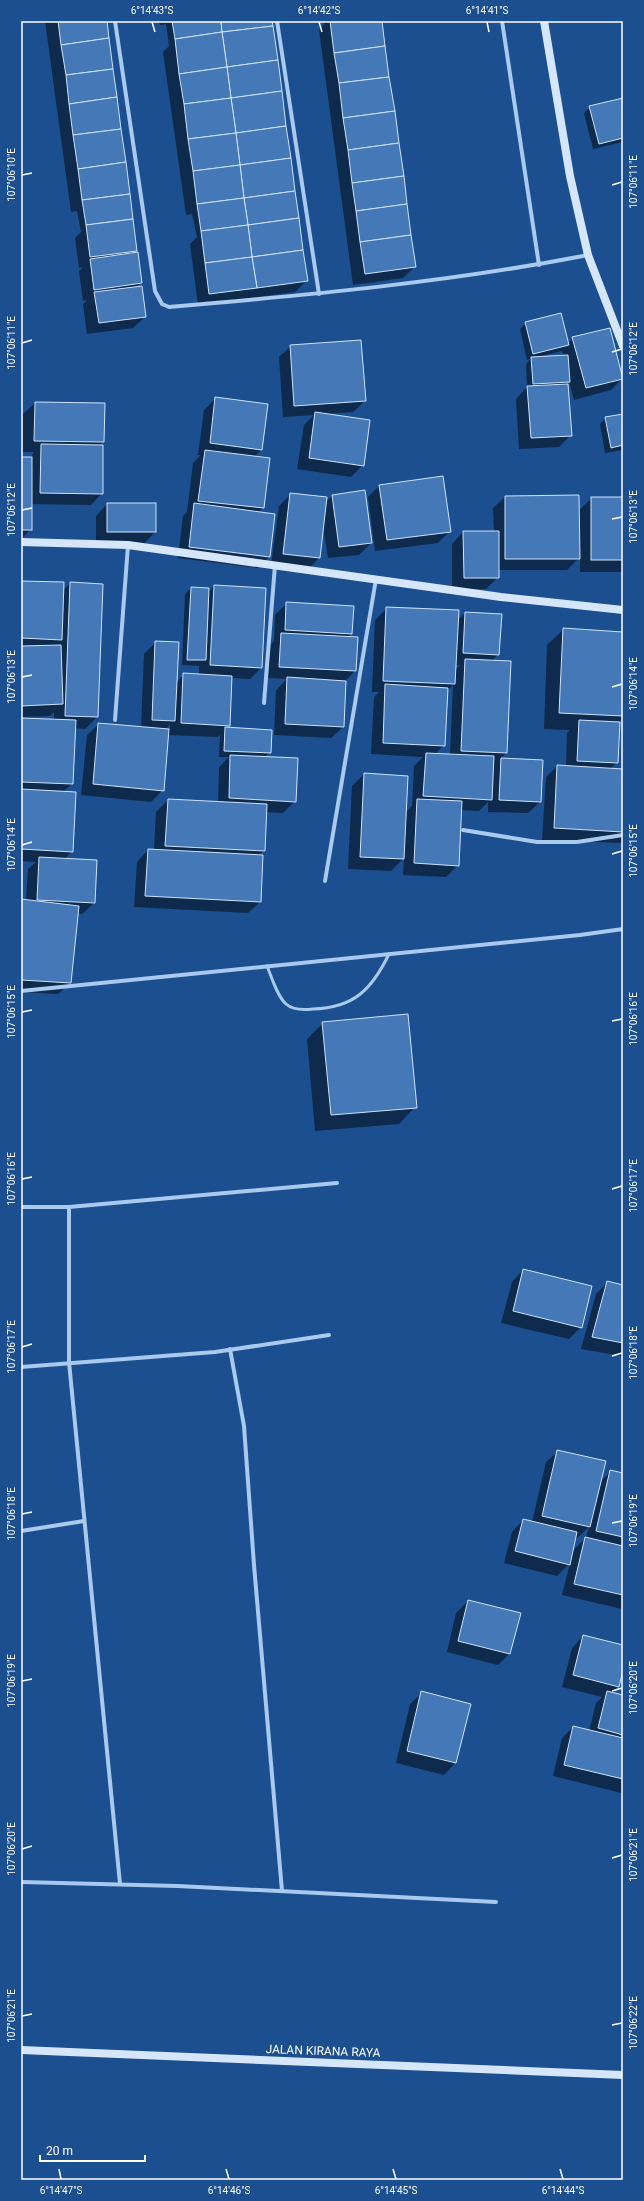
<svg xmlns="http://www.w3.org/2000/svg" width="644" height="2201" font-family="Roboto,sans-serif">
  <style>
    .shadow { fill: #0007; fill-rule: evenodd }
    .building { fill: #4478b7; stroke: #cfe3fa }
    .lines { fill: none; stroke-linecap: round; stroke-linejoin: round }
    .lane { stroke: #a9c9ee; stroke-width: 3 }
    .street { stroke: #a9c9ee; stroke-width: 4 }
    .secondary { stroke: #d6e6fa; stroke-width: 8 }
    .ticks { fill: none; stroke: #fff; stroke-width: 1.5 }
    .labels { text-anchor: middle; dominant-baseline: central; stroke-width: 3; stroke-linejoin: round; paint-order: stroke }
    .street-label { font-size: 12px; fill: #fff; stroke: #1b4f8f }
    .neatline { fill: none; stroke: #fff; stroke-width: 1.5 }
    .ticks-label { font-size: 10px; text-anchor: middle; fill: #fff }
  </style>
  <rect width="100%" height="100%" fill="#1b4f8f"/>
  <g class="shadow">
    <path d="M45 21H105L136 250 133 253 141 283 136 287 145 317 133 328 87 334 83 304 87 300 83 301 79 271 83 267 79 268 75 238 81 232 77 211 71 212Z"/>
    <path d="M159 21H271L307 280 295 292 198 305 190 244 197 237 192 214 186 215 163 52 169 46 166 24 160 25Z"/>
    <path d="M324 21H381L415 266 403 278 353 285 319 30 324 25Z"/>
    <path d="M623 103V142L593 149 584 113 590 107Z"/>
    <path d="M526 323 568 343 573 338 622 379 611 390 574 400 569 381 567 383 571 435 559 447 519 449 516 399 527 387 526 364 530 359 527 360 520 329ZM562 351 563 356 542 357V356Z"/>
    <path d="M291 346 365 401 353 412 327 414 363 465 351 477 297 469 304 425 314 415 283 417 279 357Z"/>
    <path d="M216 398 262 449 254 457 268 459 263 508 258 513 269 557 258 568 178 558 183 516 187 512 193 463 201 455H198L204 410Z"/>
    <path d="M35 403 103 442 99 446 102 493 91 505 31 504V529L21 539V458H30L34 452H23V414Z"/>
    <path d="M623 415V450L605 453 600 424 606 418Z"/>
    <path d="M379 486 450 531 438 543 375 551 368 497Z"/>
    <path d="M291 494 325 503 332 496 371 543 359 555 328 558 323 527 319 558 307 570 271 565 279 506Z"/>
    <path d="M505 497 578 511 592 498H623V572H580V557L567 570H498V577L486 589 452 590V544L463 532H494L493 508Z"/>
    <path d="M107 504 155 532 144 544 96 543V516Z"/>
    <path d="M21 582 63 591 70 583 97 717 85 729 74 728 72 784 63 792 72 851 65 859 94 903 82 914H77L70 983 58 994 21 992V901H26L28 869 36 862 21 861V719L54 720V712L50 716 21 717Z"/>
    <path d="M214 586 262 667 250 679 231 678 229 725 226 728 270 752 265 757 295 801 283 813 266 812 264 850 258 856 260 902 248 913 134 907 137 862 148 850H154L156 812 168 800 218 803 219 767 229 757H219L220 735 217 737 168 735 163 790 151 802 81 795 87 735 99 724 141 728 144 654 156 642 176 683 184 674 199 675V666L182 665 185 594 191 588 208 592ZM170 724V730H165Z"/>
    <path d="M287 603 351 634 348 637 355 671 345 681 343 727 331 738 274 735 276 690 287 679 268 678 270 645 274 641 275 615Z"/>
    <path d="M387 608 457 621 465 613 498 654 492 661 510 662 506 753 500 759 542 761 540 802 528 813 488 812V802L479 811 461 810 458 865 446 877 403 875 404 858 391 871 348 869 352 786 364 774 405 813 412 806 414 766 423 757 371 754 374 697 379 692H372L375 620ZM455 665H460L455 670ZM453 685 450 755 435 754 444 745 447 691Z"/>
    <path d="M564 629 623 633V718L618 723 617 762 610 769 623 770V841L621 843 542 840 546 777 557 766H566L567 733 570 730 544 729 547 645Z"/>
    <path d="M323 1023 415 1107 399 1124 315 1131 307 1039Z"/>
    <path d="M523 1270 581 1327 569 1339 501 1323 512 1282Z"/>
    <path d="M608 1282 623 1286 621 1356 581 1349 596 1294Z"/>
    <path d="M558 1451 600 1482 611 1471 623 1474 622 1609 562 1595 570 1563 557 1576 504 1563 512 1532 523 1520 532 1522 546 1462ZM589 1527 586 1538 572 1551 575 1538H577Z"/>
    <path d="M468 1601 510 1653 498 1665 447 1652 456 1613Z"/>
    <path d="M583 1636 623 1646V1666L618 1686 612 1693 623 1696V1790L621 1793 553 1776 562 1738 573 1727 589 1731 596 1703 602 1697 562 1687 572 1648Z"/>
    <path d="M422 1693 470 1704 455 1763 444 1775 396 1763 410 1704Z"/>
  </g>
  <g class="building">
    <path d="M58 21H107L109 38 61 45Z"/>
    <path d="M172 21H221L222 32 175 39Z"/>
    <path d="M221 21H272L273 26 222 32Z"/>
    <path d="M330 21H382L385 46 334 53Z"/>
    <path d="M273 26 278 60 227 67 222 32Z"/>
    <path d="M222 32 227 67 179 74 175 39Z"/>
    <path d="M109 38 113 69 66 75 61 45Z"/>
    <path d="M385 46 389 77 339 83 334 53Z"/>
    <path d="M278 60 282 91 231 98 227 67Z"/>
    <path d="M227 67 231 98 184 104 179 74Z"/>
    <path d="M113 69 117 97 69 104 66 75Z"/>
    <path d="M389 77 395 111 343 118 339 83Z"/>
    <path d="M282 91 286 126 236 133 231 98Z"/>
    <path d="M117 97 121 129 73 135 69 104Z"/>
    <path d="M231 98 236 133 188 139 184 104Z"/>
    <path d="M623 98V138L599 144 589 106Z"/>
    <path d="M395 111 399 143 348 150 343 118Z"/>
    <path d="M286 126 291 158 240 165 236 133Z"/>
    <path d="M121 129 126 162 78 169 73 135Z"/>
    <path d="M236 133 240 165 193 171 188 139Z"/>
    <path d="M399 143 404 176 352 183 348 150Z"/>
    <path d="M291 158 295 191 244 198 240 165Z"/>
    <path d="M126 162 130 194 82 200 78 169Z"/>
    <path d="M240 165 244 198 197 204 193 171Z"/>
    <path d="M404 176 407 204 356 211 352 183Z"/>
    <path d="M295 191 299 218 248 225 244 198Z"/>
    <path d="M130 194 133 219 86 225 82 200Z"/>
    <path d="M244 198 248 225 201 231 197 204Z"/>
    <path d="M407 204 411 235 360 242 356 211Z"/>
    <path d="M299 218 303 250 252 257 248 225Z"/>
    <path d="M133 219 137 251 90 257 86 225Z"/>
    <path d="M248 225 252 257 205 263 201 231Z"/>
    <path d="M411 235 416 267 365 274 360 242Z"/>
    <path d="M303 250 308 281 257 288 252 257Z"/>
    <path d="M138 252 142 283 94 290 90 259Z"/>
    <path d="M252 257 257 288 209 294 205 263Z"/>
    <path d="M142 286 146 317 99 323 94 292Z"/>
    <path d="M561 313 569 345 533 354 525 322Z"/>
    <path d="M610 328 623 379 586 388 572 337Z"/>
    <path d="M361 340 366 401 294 406 290 345Z"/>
    <path d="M568 355 570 382 533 384 531 357Z"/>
    <path d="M568 384 572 436 531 438 527 386Z"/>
    <path d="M215 397 268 404 262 450 210 443Z"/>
    <path d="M35 402 105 403 104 442 34 441Z"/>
    <path d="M315 412 370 420 364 466 309 458Z"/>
    <path d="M623 414V445L611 448 605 417Z"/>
    <path d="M41 444 103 445V494L40 493Z"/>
    <path d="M205 450 270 458 264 508 198 501Z"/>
    <rect x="21" y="457" width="11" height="73"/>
    <path d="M443 476 451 532 387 540 379 485Z"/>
    <path d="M365 490 372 543 339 547 332 495Z"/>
    <path d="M290 493 327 497 320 558 283 554Z"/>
    <path d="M579 495 580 559H505V496Z"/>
    <rect x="591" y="497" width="32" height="63"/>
    <rect x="107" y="503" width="49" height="29"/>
    <path d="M194 503 275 514 270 557 189 547Z"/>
    <path d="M463 531H499V578H464Z"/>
    <path d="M21 581 64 582 62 640 21 638Z"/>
    <path d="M70 582 103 584 98 717 65 716Z"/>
    <path d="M214 585 266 588 262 668 210 665Z"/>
    <path d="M191 587 209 588 206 660H187Z"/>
    <path d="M286 602 354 606 352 634 285 630Z"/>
    <path d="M386 607 459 610 455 684 383 681Z"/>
    <path d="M465 612 502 614 499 655 463 653Z"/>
    <path d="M563 628 623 632V716L559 713Z"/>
    <path d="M281 633 358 637 356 671 279 667Z"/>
    <path d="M155 641 179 642 175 721 152 720Z"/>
    <path d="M61 645 63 704 21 706V646Z"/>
    <path d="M465 659 511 661 507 753 461 751Z"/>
    <path d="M183 673 232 676 230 726 181 723Z"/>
    <path d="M287 677 346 681 344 727 285 724Z"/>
    <path d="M385 684 448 688 445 746 383 743Z"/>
    <path d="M21 718 76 720 73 784 21 782Z"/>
    <path d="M579 720 620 722 618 763 577 761Z"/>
    <path d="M98 723 169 729 164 791 93 784Z"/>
    <path d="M225 727 272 730 271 753 224 751Z"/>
    <path d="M426 753 494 756 492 800 423 796Z"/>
    <path d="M230 755 298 758 296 802 229 798Z"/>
    <path d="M501 758 543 760 541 802 499 800Z"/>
    <path d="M557 765 623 769V832L554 828Z"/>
    <path d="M364 773 408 776 404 859 360 857Z"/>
    <path d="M21 789 76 792 73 852 21 849Z"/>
    <path d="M168 799 267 804 265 851 165 846Z"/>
    <path d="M417 799 462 801 459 866 414 863Z"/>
    <path d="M148 849 263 855 261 902 145 896Z"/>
    <path d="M39 857 97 860 95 903 37 900Z"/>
    <path d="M21 899 79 906 71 983 21 980Z"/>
    <path d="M408 1014 417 1108 331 1115 322 1022Z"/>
    <path d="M523 1269 592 1286 582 1328 513 1311Z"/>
    <path d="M607 1281 623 1285V1343L592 1337Z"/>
    <path d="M557 1450 606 1461 590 1527 542 1516Z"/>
    <path d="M610 1470 623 1473V1537L596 1531Z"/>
    <path d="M523 1519 577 1532 570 1565 515 1551Z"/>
    <path d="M585 1537 623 1546V1595L574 1584Z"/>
    <path d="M468 1600 521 1613 510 1654 458 1641Z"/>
    <path d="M583 1635 623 1645V1670L619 1687 573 1675Z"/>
    <path d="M421 1691 471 1704 456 1763 407 1751Z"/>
    <path d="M607 1691 623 1695V1735L598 1728Z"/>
    <path d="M573 1726 623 1738V1779L564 1765Z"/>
  </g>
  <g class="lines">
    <path class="lane" d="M267 966C272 978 277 996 286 1004 293 1010 305 1010 313 1009 354 1008 372 989 389 954"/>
    <g class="street">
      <path d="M115 21 155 291 162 304 169 307C309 295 450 282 588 255"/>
      <path d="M277 21 319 294"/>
      <path d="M502 21 539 265"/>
      <path d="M264 703 275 565"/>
      <path d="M115 720 128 545"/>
      <path d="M463 830 537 842H577L623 835"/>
      <path d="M325 881 376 579"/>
      <path d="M21 991 580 935 623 929"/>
      <path d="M21 1207H69L337 1183"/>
      <path d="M69 1207V1362L120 1884"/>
      <path d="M230 1349 244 1426 254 1565 282 1891"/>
      <path d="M21 1367 215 1352 329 1335"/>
      <path d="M21 1531 84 1521"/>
      <path d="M21 1882 178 1886 496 1902"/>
    </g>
    <g class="secondary">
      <path d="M544 21 570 176 588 255 623 346"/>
      <path d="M21 542 128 545 501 597 623 610"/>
      <path d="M21 2050 623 2075"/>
    </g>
  </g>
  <path class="ticks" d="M152 22 155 32M319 22 322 32M487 22 489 32M22 175 32 173M612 185 622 182M22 343 32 340M612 352 622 349M22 510 32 508M612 519 622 517M22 677 32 675M612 687 622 684M22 845 32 842M612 854 622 851M22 1012 32 1010M612 1021 622 1019M22 1179 32 1177M612 1189 622 1186M22 1347 32 1344M612 1356 622 1353M22 1514 32 1512M612 1523 622 1521M22 1681 32 1679M612 1691 622 1688M22 1849 32 1846M612 1858 622 1855M22 2016 32 2014M612 2025 622 2023M59 2169 61 2179M226 2169 229 2179M393 2169 396 2179M560 2169 563 2179"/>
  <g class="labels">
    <g class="street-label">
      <text transform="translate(323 2051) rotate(2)">JALAN KIRANA RAYA</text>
    </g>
  </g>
  <rect width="644" height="2201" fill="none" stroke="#1b4f8f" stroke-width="44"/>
  <path d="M40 2155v6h105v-6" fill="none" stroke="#ffffff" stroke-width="2"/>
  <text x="46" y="2155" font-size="12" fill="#ffffff" stroke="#1b4f8f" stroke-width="3" paint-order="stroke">20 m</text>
  <rect x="22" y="22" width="600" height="2157" class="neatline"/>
  <g class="ticks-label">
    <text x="152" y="14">6°14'43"S</text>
    <text x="319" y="14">6°14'42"S</text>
    <text x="487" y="14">6°14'41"S</text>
    <text transform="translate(11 175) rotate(-90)" y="4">107°06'10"E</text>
    <text transform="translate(633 182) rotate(-90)" y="4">107°06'11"E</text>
    <text transform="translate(11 343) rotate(-90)" y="4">107°06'11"E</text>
    <text transform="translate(633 349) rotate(-90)" y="4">107°06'12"E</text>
    <text transform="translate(11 510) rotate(-90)" y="4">107°06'12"E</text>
    <text transform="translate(633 517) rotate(-90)" y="4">107°06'13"E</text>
    <text transform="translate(11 677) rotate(-90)" y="4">107°06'13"E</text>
    <text transform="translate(633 684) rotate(-90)" y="4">107°06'14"E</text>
    <text transform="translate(11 845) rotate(-90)" y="4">107°06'14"E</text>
    <text transform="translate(633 851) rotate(-90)" y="4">107°06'15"E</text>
    <text transform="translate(11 1012) rotate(-90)" y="4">107°06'15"E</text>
    <text transform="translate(633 1019) rotate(-90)" y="4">107°06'16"E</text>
    <text transform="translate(11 1179) rotate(-90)" y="4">107°06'16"E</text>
    <text transform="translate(633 1186) rotate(-90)" y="4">107°06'17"E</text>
    <text transform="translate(11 1347) rotate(-90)" y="4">107°06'17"E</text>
    <text transform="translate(633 1353) rotate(-90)" y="4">107°06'18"E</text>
    <text transform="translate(11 1514) rotate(-90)" y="4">107°06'18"E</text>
    <text transform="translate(633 1521) rotate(-90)" y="4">107°06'19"E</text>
    <text transform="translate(11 1681) rotate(-90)" y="4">107°06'19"E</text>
    <text transform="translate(633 1688) rotate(-90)" y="4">107°06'20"E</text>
    <text transform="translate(11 1849) rotate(-90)" y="4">107°06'20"E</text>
    <text transform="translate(633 1855) rotate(-90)" y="4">107°06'21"E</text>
    <text transform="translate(11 2016) rotate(-90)" y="4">107°06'21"E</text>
    <text transform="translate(633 2023) rotate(-90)" y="4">107°06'22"E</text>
    <text x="61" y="2194">6°14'47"S</text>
    <text x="229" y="2194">6°14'46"S</text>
    <text x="396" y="2194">6°14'45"S</text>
    <text x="563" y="2194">6°14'44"S</text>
  </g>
</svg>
